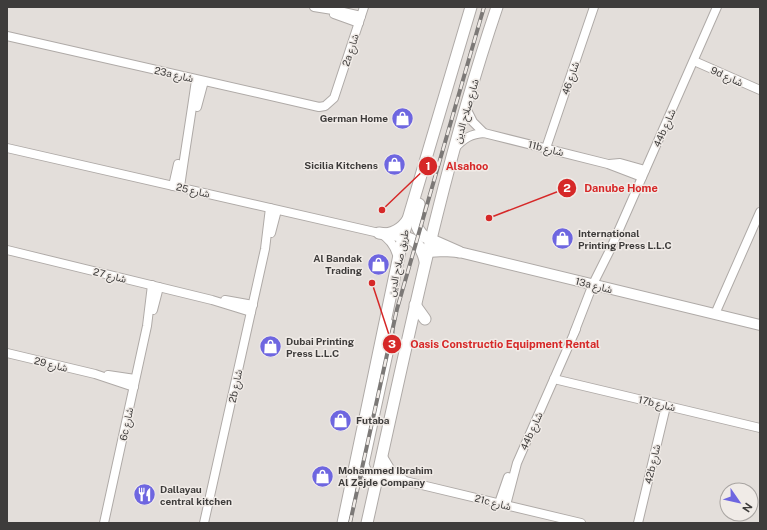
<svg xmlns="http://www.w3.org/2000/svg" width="767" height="530" font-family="'Public Sans','Noto Sans Arabic',sans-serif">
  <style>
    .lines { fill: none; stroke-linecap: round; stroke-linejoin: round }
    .minor-casing { stroke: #afaaa7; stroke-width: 10 }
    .tertiary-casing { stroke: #afaaa7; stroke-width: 12 }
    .secondary-casing { stroke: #afaaa7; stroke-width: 13 }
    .minor { stroke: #fff; stroke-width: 8 }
    .tertiary { stroke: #fff; stroke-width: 10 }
    .secondary { stroke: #fff; stroke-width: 11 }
    .rail-casing { stroke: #7c7977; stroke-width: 4 }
    .rail { stroke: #f0ebe7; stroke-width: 2.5; stroke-dasharray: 8; stroke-linecap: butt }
    .labels { text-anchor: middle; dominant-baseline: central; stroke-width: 3; stroke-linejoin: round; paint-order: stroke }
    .street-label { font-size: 10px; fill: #3e3c3b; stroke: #f0ebe7 }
    .poi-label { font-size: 10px; font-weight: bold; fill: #3e3c3b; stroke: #f0ebe7; text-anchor: start }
    .leader { fill: none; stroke: #d62828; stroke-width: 1.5 }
    .callout-dot { fill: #d62828; stroke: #f0ebe7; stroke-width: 1.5 }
    .mark-label { font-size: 12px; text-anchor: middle; font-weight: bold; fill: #fff }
    .callout-label { font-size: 11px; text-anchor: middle; font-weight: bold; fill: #d62828; stroke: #f0ebe7; stroke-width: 3; stroke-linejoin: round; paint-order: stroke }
  </style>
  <rect width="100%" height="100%" fill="#e3deda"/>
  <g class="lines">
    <defs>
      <g id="minor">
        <path d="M314 7 339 11 361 16"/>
        <path d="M334 14 359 23"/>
        <path d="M7 36 319 107 325 106 334 98 364 7"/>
        <path d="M694 61 760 90"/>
        <path d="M197 107 204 81"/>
        <path d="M466 108 473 122 484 133"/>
        <path d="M7 148 379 233C391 233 401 228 407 218"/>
        <path d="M455 148C464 138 471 134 484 133L608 164 642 177"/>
        <path d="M546 148 594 7"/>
        <path d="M609 164 620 163 645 170"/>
        <path d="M173 186 178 164"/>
        <path d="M180 187C185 151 191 116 196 80"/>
        <path d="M271 233 277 210"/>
        <path d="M380 233C390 239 396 247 398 259"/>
        <path d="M7 250 212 300 251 312"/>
        <path d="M225 300 253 305"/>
        <path d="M153 310 159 287"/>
        <path d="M715 314 760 212"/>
        <path d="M574 333 593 284 610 250 717 7"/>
        <path d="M7 353 95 374 134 387"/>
        <path d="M108 375 135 379"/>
        <path d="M554 379 760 428"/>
        <path d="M382 455 391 470 404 480"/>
        <path d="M377 478 405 481 581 523"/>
        <path d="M499 503 508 477"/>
        <path d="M506 505 517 463 576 329"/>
        <path d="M104 523 147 326 152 285"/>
        <path d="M204 523 265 249 270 208"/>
        <path d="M638 523 666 406"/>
      </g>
      <path id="tertiary" d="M427 252 444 251 459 252 760 325"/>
      <g id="secondary">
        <path d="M419 204C415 218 413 227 425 237L459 252"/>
        <path d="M379 233C402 236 419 234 425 261"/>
        <path d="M415 305 425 319"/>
        <path d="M377 478C369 476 365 473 363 464L389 344 388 324"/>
        <path d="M343 523 403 236 471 7"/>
        <path d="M367 523C406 350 440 175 497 7"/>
      </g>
    </defs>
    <use href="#minor" class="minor-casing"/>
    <use href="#tertiary" class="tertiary-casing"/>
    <use href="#secondary" class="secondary-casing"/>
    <use href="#minor" class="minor"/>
    <use href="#tertiary" class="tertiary"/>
    <use href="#secondary" class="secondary"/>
    <defs>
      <path id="rail" d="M350 523 397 309 484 7"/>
    </defs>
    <use href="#rail" class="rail-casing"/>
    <use href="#rail" class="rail"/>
  </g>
  <defs>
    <symbol id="shop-disc" viewBox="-11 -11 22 22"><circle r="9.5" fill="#6e66e0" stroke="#f0ebe7"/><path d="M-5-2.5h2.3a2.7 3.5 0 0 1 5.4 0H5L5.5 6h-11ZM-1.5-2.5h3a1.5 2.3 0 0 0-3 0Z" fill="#fff"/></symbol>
    <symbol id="restaurant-disc" viewBox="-11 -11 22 22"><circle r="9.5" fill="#6e66e0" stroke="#f0ebe7"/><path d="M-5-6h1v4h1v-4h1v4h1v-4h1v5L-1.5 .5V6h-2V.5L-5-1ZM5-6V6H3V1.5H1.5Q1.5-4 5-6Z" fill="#fff"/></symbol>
  </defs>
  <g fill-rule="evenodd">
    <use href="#shop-disc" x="390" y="106" width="25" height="25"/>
    <use href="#shop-disc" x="382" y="152" width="25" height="25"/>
    <use href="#shop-disc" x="550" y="226" width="25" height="25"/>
    <use href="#shop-disc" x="366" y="252" width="25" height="25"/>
    <use href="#shop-disc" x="258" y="334" width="25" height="25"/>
    <use href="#shop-disc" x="328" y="408" width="25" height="25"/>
    <use href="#shop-disc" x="310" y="464" width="25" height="25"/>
    <use href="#restaurant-disc" x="132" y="482" width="25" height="25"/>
  </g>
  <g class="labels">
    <g class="street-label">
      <text transform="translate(350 50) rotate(-72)">2a شارع</text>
      <text transform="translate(174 74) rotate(13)">23a شارع</text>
      <text transform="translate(727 76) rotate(24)">9d شارع</text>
      <text transform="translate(570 78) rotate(-71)">شارع 46</text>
      <text transform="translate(466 111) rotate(-74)">شارع صلاح الدين</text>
      <text transform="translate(664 128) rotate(-66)">44b شارع</text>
      <text transform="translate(546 148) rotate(14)">11b شارع</text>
      <text transform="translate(193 190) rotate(13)">شارع 25</text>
      <text transform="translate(398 263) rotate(-78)">طريق صلاح الدين</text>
      <text transform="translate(110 275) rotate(14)">شارع 27</text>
      <text transform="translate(594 285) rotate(14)">13a شارع</text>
      <text transform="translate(51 364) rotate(14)">شارع 29</text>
      <text transform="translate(235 386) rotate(-78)">2b شارع</text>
      <text transform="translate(657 403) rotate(13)">17b شارع</text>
      <text transform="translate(126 424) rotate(-78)">6c شارع</text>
      <text transform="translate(531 431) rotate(-66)">44b شارع</text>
      <text transform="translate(652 464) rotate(-77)">42b شارع</text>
      <text transform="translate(493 502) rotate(14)">21c شارع</text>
    </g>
    <g class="poi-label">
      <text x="388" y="118" text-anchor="end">German Home</text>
      <text x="378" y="165" text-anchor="end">Sicilia Kitchens</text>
      <text x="578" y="233">International<tspan x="578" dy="12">Printing Press L.L.C</tspan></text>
      <text x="362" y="258" text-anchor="end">Al Bandak<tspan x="362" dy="12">Trading</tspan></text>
      <text x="286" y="341">Dubai Printing<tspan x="286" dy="12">Press L.L.C</tspan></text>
      <text x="356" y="420">Futaba</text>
      <text x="338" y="470">Mohammed Ibrahim<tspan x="338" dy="12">Al Zejde Company</tspan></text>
      <text x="160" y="489">Dallayau<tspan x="160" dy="12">central kitchen</tspan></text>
    </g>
  </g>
  <path class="leader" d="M382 210L428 166M489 218L567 188M372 283L392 344"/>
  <g class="callout-dot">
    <circle cx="382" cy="210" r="4"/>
    <circle cx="489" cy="218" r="4"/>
    <circle cx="372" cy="283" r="4"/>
    <circle cx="428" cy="166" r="10"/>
    <circle cx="567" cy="188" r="10"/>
    <circle cx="392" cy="344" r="10"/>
  </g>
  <g class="mark-label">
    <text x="428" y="170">1</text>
    <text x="567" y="192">2</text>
    <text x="392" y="348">3</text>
  </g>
  <g class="callout-label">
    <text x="467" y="170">Alsahoo</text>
    <text x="621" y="192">Danube Home</text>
    <text x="505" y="348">Oasis Constructio Equipment Rental</text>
  </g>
  <rect width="767" height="530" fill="none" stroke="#3e3c3b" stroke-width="16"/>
  <g transform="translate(739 502) rotate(124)"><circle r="19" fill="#f0ebe7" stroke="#a9a5a2"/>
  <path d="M0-3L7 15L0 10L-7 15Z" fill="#6e66e0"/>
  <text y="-6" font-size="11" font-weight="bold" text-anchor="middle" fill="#3e3c3b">N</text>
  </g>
</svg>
